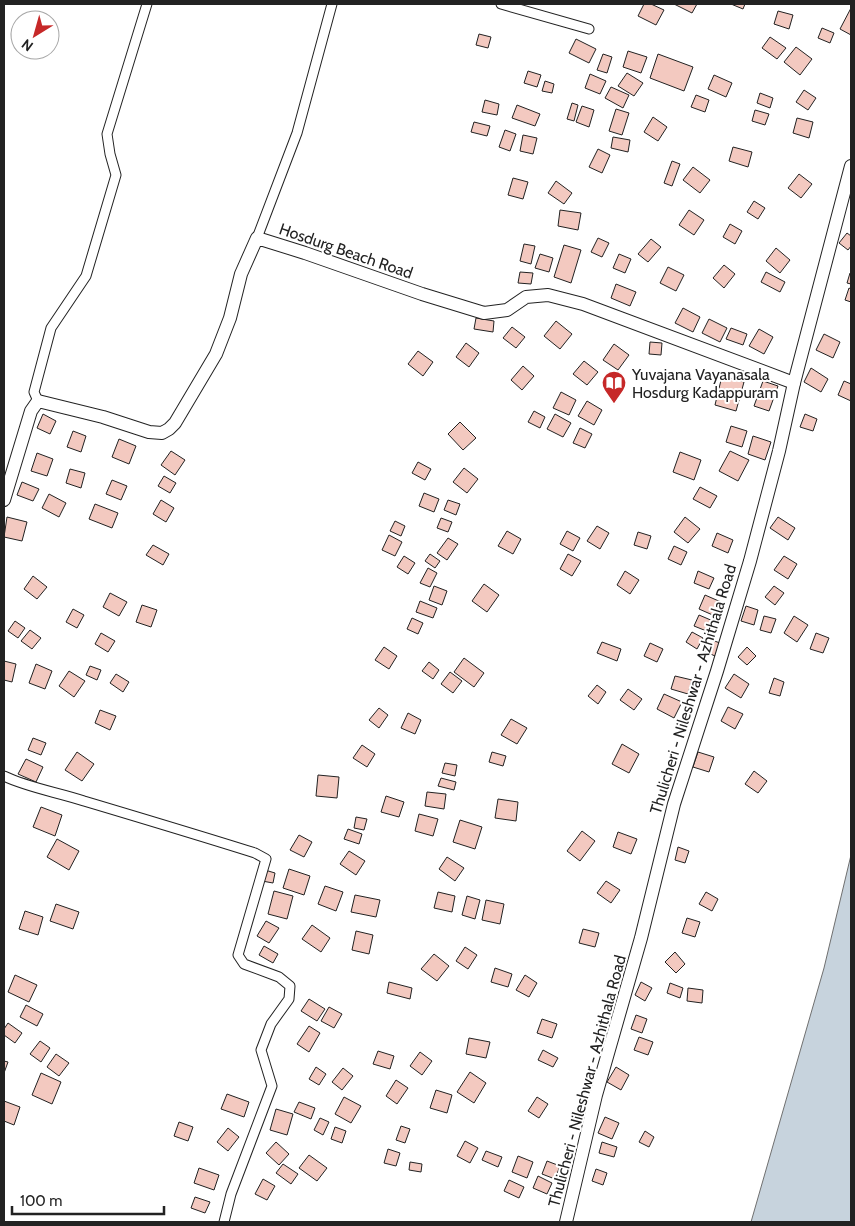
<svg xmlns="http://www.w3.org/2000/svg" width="855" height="1226" font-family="Cabin,sans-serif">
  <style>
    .water { fill: #c7d3dd; stroke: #6f6f6f }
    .building { fill: #f3c9c0; stroke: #222 }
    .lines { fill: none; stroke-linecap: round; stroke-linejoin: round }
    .street-casing { stroke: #222; stroke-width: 11 }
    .secondary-casing { stroke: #222; stroke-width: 14 }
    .street { stroke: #fff; stroke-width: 9 }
    .secondary { stroke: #fff; stroke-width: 12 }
    .labels { text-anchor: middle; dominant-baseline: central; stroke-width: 4; stroke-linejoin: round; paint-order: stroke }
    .street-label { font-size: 16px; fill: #222; stroke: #fff }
    .poi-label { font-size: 16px; fill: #222; stroke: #fff; text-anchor: start }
  </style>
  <rect width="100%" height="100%" fill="#fff"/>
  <path class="water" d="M851 855V1222H751L824 968Z"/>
  <g class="building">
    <path d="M644 4H651L664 10 656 25 638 16Z"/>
    <path d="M674 4H697L692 13Z"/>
    <path d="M731 4H745L743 9Z"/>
    <path d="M851 8V35L840 29Z"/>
    <path d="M778 11 793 15 789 29 774 24Z"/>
    <path d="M822 28 834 33 830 43 818 38Z"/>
    <path d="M479 34 491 37 488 48 476 45Z"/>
    <path d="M770 37 786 48 777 59 762 48Z"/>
    <path d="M576 39 596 49 589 63 569 53Z"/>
    <path d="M796 47 812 59 800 75 784 62Z"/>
    <path d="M628 51 647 57 641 73 623 67Z"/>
    <path d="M603 54 612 57 607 73 597 70Z"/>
    <path d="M658 54 693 67 684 91 650 78Z"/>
    <path d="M528 71 541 75 537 87 524 83Z"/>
    <path d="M627 73 643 83 634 96 618 86Z"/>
    <path d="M590 74 606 81 600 94 585 88Z"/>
    <path d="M714 75 732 83 726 97 708 89Z"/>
    <path d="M545 81 554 84 552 93 542 91Z"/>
    <path d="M611 87 629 95 623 108 605 98Z"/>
    <path d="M804 90 816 98 808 110 796 102Z"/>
    <path d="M760 93 773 98 770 108 757 103Z"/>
    <path d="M696 95 709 100 705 112 691 107Z"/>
    <path d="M485 100 499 104 497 115 482 112Z"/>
    <path d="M572 103 578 105 574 121 567 119Z"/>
    <path d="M517 105 540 114 535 126 512 118Z"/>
    <path d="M582 106 594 110 589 127 576 122Z"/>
    <path d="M616 109 629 113 622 135 609 131Z"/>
    <path d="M755 110 769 114 765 125 752 121Z"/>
    <path d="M653 117 667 127 658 141 644 132Z"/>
    <path d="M797 118 813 122 809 138 793 133Z"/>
    <path d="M474 122 490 126 487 136 471 132Z"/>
    <path d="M505 130 516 134 510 151 499 147Z"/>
    <path d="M523 135 537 138 533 154 520 151Z"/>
    <path d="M613 137 630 140 628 152 611 148Z"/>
    <path d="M733 147 752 152 748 167 729 161Z"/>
    <path d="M598 149 610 155 602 173 589 167Z"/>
    <path d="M672 161 680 164 672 186 664 183Z"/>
    <path d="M693 167 710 180 700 193 683 180Z"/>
    <path d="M799 174 812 184 801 198 788 188Z"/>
    <path d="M513 178 528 182 523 199 508 195Z"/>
    <path d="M556 181 572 193 564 204 548 193Z"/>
    <path d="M754 201 765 208 758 219 747 212Z"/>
    <path d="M560 210 581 213 578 230 558 226Z"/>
    <path d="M689 210 704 220 694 235 679 225Z"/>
    <path d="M730 224 742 231 735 244 723 237Z"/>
    <path d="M847 233 851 236V246L848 250 839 243Z"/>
    <path d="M598 238 609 243 602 257 591 252Z"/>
    <path d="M651 239 661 247 648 262 638 254Z"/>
    <path d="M524 244 535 246 531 264 520 261Z"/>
    <path d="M564 245 581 250 571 283 554 277Z"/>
    <path d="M776 248 790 260 780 273 766 261Z"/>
    <path d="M540 254 553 258 549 272 535 268Z"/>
    <path d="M619 254 631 259 625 273 613 268Z"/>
    <path d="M724 265 735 274 724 288 713 278Z"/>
    <path d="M668 267 684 275 676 291 660 283Z"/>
    <path d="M520 272 533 273 531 284 518 283Z"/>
    <path d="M766 272 785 282 780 292 761 282Z"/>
    <path d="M850 273H851V284L847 283Z"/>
    <path d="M616 284 636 292 630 306 611 298Z"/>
    <path d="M849 288 851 289V302L845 300Z"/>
    <path d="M683 308 700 317 693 332 675 323Z"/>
    <path d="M476 318 494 321 493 332 474 329Z"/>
    <path d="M709 319 727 328 720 342 702 333Z"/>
    <path d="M556 321 572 334 560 349 544 336Z"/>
    <path d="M512 327 525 337 516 348 503 338Z"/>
    <path d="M731 328 747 334 743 345 726 339Z"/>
    <path d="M759 329 773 337 764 354 749 346Z"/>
    <path d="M824 334 840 342 833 358 816 350Z"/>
    <path d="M650 342 662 343 661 355 649 354Z"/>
    <path d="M466 343 479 353 469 367 456 357Z"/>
    <path d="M614 344 629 355 618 370 603 360Z"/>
    <path d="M418 351 433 362 423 376 408 364Z"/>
    <path d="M584 361 598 372 587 385 573 374Z"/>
    <path d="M523 366 534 376 522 390 511 380Z"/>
    <path d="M811 368 828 379 821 392 804 382Z"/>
    <path d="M722 376 744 382 736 411 715 405Z"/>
    <path d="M763 381 778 386 769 411 754 406Z"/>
    <path d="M844 381 851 384V401L838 395Z"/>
    <path d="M561 392 576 400 569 415 553 408Z"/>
    <path d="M587 401 602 410 594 425 578 416Z"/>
    <path d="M534 411 545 417 540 428 528 422Z"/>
    <path d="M43 414 56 421 50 434 37 428Z"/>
    <path d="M555 414 571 423 563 437 547 429Z"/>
    <path d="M805 414 817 419 813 431 800 427Z"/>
    <path d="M460 422 476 438 463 450 448 434Z"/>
    <path d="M731 426 747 431 742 447 726 442Z"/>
    <path d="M580 428 592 434 585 448 573 443Z"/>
    <path d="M73 431 86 436 81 452 67 447Z"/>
    <path d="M753 436 771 442 765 460 748 454Z"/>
    <path d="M119 439 136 446 129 464 112 457Z"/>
    <path d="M171 451 185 460 175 475 161 465Z"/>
    <path d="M730 451 749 460 738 481 719 471Z"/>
    <path d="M680 452 701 460 694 480 673 472Z"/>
    <path d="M37 453 53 459 47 476 31 471Z"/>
    <path d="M418 462 431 469 425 480 412 473Z"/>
    <path d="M464 468 478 479 467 493 453 482Z"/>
    <path d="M70 469 85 473 81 488 66 483Z"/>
    <path d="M164 476 176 483 170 493 158 486Z"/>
    <path d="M112 480 127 486 121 500 106 494Z"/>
    <path d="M22 482 39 489 33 501 17 495Z"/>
    <path d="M700 487 717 496 710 508 693 499Z"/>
    <path d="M424 493 439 499 434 512 419 506Z"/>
    <path d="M49 494 66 503 59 517 42 508Z"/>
    <path d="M161 500 174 508 166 522 153 514Z"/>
    <path d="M448 500 460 504 456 515 444 510Z"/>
    <path d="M95 504 118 513 112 528 89 519Z"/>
    <path d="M7 517 27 522 22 541 4 537Z"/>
    <path d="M685 517 700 529 688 543 674 532Z"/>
    <path d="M778 517 795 528 788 540 770 528Z"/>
    <path d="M441 518 452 522 448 532 437 528Z"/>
    <path d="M395 521 405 526 401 536 390 531Z"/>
    <path d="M597 526 609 533 600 549 587 541Z"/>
    <path d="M507 531 521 539 513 554 498 546Z"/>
    <path d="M567 531 580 538 573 551 560 544Z"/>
    <path d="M638 532 651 536 647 549 634 545Z"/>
    <path d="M717 533 733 540 728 553 712 546Z"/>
    <path d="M389 535 402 542 395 556 382 550Z"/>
    <path d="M448 538 458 544 447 560 437 553Z"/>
    <path d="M153 545 169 554 163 565 146 555Z"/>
    <path d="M674 546 687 552 681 565 668 559Z"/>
    <path d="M430 554 440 561 435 568 425 561Z"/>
    <path d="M568 554 581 561 572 576 560 569Z"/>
    <path d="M404 556 415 563 408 574 397 567Z"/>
    <path d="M784 556 797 564 788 579 774 570Z"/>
    <path d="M428 568 437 573 430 587 420 583Z"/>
    <path d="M625 571 639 580 630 594 617 585Z"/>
    <path d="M698 571 714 578 709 589 694 583Z"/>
    <path d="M33 576 47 587 37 599 24 589Z"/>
    <path d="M484 584 499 595 487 612 472 601Z"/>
    <path d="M434 586 447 591 442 605 429 600Z"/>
    <path d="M774 586 784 593 775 605 765 597Z"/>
    <path d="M110 593 127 602 119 616 103 607Z"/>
    <path d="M705 595 721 602 715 616 699 609Z"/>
    <path d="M420 601 437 608 433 618 416 612Z"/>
    <path d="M142 605 157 610 151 627 136 622Z"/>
    <path d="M746 606 758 610 754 625 741 621Z"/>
    <path d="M73 609 84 615 77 628 66 622Z"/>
    <path d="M699 615 713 621 709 632 694 626Z"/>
    <path d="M764 616 776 619 771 633 760 630Z"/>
    <path d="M794 616 808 625 797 642 784 633Z"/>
    <path d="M412 618 423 623 418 634 407 629Z"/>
    <path d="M15 621 25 628 18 638 8 631Z"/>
    <path d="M30 630 41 638 32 649 21 641Z"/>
    <path d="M692 632 703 638 697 649 686 642Z"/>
    <path d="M101 633 115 641 108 652 95 644Z"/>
    <path d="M816 633 829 638 823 653 810 649Z"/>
    <path d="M709 639 720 643 715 656 704 651Z"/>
    <path d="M602 642 621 649 617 661 597 653Z"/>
    <path d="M650 643 663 649 657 662 644 656Z"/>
    <path d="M384 647 397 656 389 669 375 660Z"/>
    <path d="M747 647 756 656 747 665 738 657Z"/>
    <path d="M464 658 484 673 474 687 454 672Z"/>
    <path d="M4 661 16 664 12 682 4 680Z"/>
    <path d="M429 662 439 670 433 679 422 671Z"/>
    <path d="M36 664 52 671 45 689 29 683Z"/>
    <path d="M90 666 101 670 97 680 86 675Z"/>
    <path d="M69 671 85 681 74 697 59 686Z"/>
    <path d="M450 672 462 681 453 693 441 684Z"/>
    <path d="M116 674 129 682 123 692 110 683Z"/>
    <path d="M734 674 749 684 741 698 725 688Z"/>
    <path d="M675 676 692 680 688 694 671 689Z"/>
    <path d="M774 678 784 682 780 696 769 693Z"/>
    <path d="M597 685 606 692 598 704 588 696Z"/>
    <path d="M628 689 642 699 634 710 620 700Z"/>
    <path d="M664 694 682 702 674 718 657 709Z"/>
    <path d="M728 707 743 714 735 729 721 721Z"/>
    <path d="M379 708 388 715 379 728 369 720Z"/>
    <path d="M100 710 116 716 110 730 95 723Z"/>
    <path d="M408 713 421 720 415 734 401 728Z"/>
    <path d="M511 719 527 728 517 744 501 735Z"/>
    <path d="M33 738 46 743 41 755 28 750Z"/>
    <path d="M622 744 639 754 629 773 612 764Z"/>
    <path d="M362 745 375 754 367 767 353 758Z"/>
    <path d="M77 752 94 764 82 781 65 770Z"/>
    <path d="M492 752 506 756 503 766 489 762Z"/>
    <path d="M698 752 714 757 709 772 693 767Z"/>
    <path d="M26 759 43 767 36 782 18 774Z"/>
    <path d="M445 763 457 765 455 776 442 773Z"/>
    <path d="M754 771 767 781 758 793 745 784Z"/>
    <path d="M318 775 339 777 337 798 316 796Z"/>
    <path d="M441 778 456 782 454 790 438 786Z"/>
    <path d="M427 792 446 794 444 809 425 806Z"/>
    <path d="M386 796 404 802 399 817 381 812Z"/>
    <path d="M498 799 518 802 516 821 495 818Z"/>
    <path d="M41 807 62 815 55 836 33 827Z"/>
    <path d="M419 814 438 819 433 836 415 831Z"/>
    <path d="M356 817 367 819 364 830 354 828Z"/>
    <path d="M460 820 482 827 475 849 453 842Z"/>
    <path d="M348 829 362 834 359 844 344 839Z"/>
    <path d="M582 831 595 841 580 861 567 851Z"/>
    <path d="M618 832 637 839 631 854 613 847Z"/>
    <path d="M299 835 312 842 304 857 290 850Z"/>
    <path d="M57 839 79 851 69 870 47 857Z"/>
    <path d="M678 847 689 851 685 863 675 860Z"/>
    <path d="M349 851 365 861 356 875 340 864Z"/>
    <path d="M447 857 464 868 455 881 439 869Z"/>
    <path d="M289 869 310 876 304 895 283 888Z"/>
    <path d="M265 870 275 873 273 883 262 881Z"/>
    <path d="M606 881 620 890 611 903 597 893Z"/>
    <path d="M325 886 343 892 336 911 318 904Z"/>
    <path d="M274 891 293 896 287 919 268 914Z"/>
    <path d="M438 892 455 896 452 912 434 908Z"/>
    <path d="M706 892 718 899 712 911 699 904Z"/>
    <path d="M355 895 380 900 376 917 351 912Z"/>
    <path d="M467 896 480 900 475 919 462 915Z"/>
    <path d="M486 900 504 904 500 924 482 920Z"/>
    <path d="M56 904 79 912 73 929 50 921Z"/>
    <path d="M25 911 43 917 38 935 19 929Z"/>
    <path d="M687 918 700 922 695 937 682 933Z"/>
    <path d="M266 921 279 928 269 943 257 936Z"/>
    <path d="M312 925 330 938 321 952 302 939Z"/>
    <path d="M583 929 599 933 595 947 579 943Z"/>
    <path d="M356 931 373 935 369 954 352 950Z"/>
    <path d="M264 946 278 954 273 963 259 955Z"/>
    <path d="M465 947 477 955 468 969 456 961Z"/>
    <path d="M675 952 685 964 676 973 665 962Z"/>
    <path d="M434 954 449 966 437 981 421 969Z"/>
    <path d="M495 968 512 974 508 987 491 982Z"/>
    <path d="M15 975 37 985 29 1002 8 992Z"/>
    <path d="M525 975 537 983 529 997 516 990Z"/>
    <path d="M389 982 412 988 410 999 387 993Z"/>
    <path d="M641 982 652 988 645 1001 635 995Z"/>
    <path d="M670 983 683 988 680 998 667 993Z"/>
    <path d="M688 988 703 990 702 1003 687 1001Z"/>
    <path d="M309 999 325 1009 317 1021 301 1011Z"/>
    <path d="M26 1005 43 1014 37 1026 20 1017Z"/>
    <path d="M329 1007 342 1014 334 1028 321 1021Z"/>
    <path d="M636 1015 647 1019 642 1033 631 1029Z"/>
    <path d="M542 1019 557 1024 552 1038 537 1033Z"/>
    <path d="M8 1023 22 1033 15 1043 4 1035V1029Z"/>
    <path d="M309 1026 320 1033 309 1052 297 1044Z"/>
    <path d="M639 1037 653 1042 648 1055 634 1050Z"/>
    <path d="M469 1038 490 1042 486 1058 466 1054Z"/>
    <path d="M40 1041 50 1048 41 1062 30 1054Z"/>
    <path d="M543 1050 558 1058 553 1067 538 1060Z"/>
    <path d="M378 1051 394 1056 390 1069 373 1064Z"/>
    <path d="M420 1052 432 1061 422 1075 410 1066Z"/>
    <path d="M56 1054 69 1063 59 1076 47 1067Z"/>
    <path d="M4 1061 8 1062 4 1073Z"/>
    <path d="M316 1067 326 1074 319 1085 309 1079Z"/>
    <path d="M616 1067 629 1075 621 1090 607 1082Z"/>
    <path d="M343 1068 353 1076 342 1090 332 1082Z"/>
    <path d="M470 1072 486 1083 474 1103 457 1092Z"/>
    <path d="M41 1073 61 1082 52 1104 32 1095Z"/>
    <path d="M396 1080 408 1088 397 1104 386 1096Z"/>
    <path d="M436 1090 452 1095 447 1113 430 1108Z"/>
    <path d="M227 1094 249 1102 244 1117 221 1109Z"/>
    <path d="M344 1097 361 1106 351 1123 335 1114Z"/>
    <path d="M537 1097 548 1104 539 1118 528 1111Z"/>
    <path d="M4 1101 20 1107 14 1125 4 1121Z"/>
    <path d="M299 1102 315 1108 311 1119 294 1112Z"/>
    <path d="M276 1109 293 1114 287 1135 270 1130Z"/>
    <path d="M605 1117 619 1123 612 1139 598 1133Z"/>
    <path d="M320 1118 329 1122 323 1135 314 1130Z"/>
    <path d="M179 1122 193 1127 188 1141 174 1136Z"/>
    <path d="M401 1126 410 1129 405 1143 396 1140Z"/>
    <path d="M335 1127 346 1131 342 1143 331 1139Z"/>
    <path d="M228 1128 239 1137 228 1151 217 1142Z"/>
    <path d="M645 1131 654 1137 649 1147 639 1142Z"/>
    <path d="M465 1141 478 1148 470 1163 457 1156Z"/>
    <path d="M276 1142 289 1154 279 1165 266 1153Z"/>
    <path d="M602 1142 617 1147 614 1157 599 1153Z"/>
    <path d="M388 1149 400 1153 396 1166 384 1163Z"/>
    <path d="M486 1151 502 1157 498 1167 482 1160Z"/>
    <path d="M309 1155 327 1168 317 1181 299 1168Z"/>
    <path d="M518 1156 533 1162 527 1178 512 1172Z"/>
    <path d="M547 1161 560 1166 555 1179 542 1174Z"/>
    <path d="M410 1162 422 1164 421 1172 409 1170Z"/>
    <path d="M283 1164 298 1174 291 1184 276 1173Z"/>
    <path d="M199 1168 219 1175 214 1190 194 1183Z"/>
    <path d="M596 1169 607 1173 603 1185 592 1181Z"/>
    <path d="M538 1176 552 1183 547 1194 533 1188Z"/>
    <path d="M263 1179 275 1186 267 1200 255 1194Z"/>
    <path d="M509 1180 524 1187 519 1198 504 1191Z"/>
    <path d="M195 1197 210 1202 205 1213 191 1208Z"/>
  </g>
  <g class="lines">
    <defs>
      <g id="street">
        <path d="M501 4 589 29"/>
        <path d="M257 238 297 133 332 4"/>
        <path d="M38 401 34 392 51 328 86 276 116 175 110 154 107 134 147 4"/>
        <path d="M4 776C29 788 57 792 84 801 141 818 198 835 255 853L266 859 238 955 244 964 279 977 290 986 289 999 271 1024 261 1050 272 1086 231 1194 224 1222"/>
      </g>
      <g id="secondary">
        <path d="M4 500 31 411 38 401 103 417 149 432 162 433 169 429 175 423 216 354 230 318 241 274 257 238 305 253 422 294 484 313 507 310 526 297 548 295 583 304 794 383"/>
        <path d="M566 1222 596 1095 641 938 674 804 717 671 750 561 779 451 794 383 851 166"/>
      </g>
    </defs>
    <use href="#street" class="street-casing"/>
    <use href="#secondary" class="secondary-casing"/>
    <use href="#street" class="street"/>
    <use href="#secondary" class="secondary"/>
  </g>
  <defs>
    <symbol id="library-pin" viewBox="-11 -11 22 30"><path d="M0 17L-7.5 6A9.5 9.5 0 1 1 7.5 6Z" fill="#c62828" stroke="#fff"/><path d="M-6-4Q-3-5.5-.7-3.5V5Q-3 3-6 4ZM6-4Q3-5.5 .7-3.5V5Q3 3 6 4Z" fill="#fff"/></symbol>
  </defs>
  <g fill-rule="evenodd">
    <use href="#library-pin" x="600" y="369" width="28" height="38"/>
  </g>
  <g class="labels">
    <g class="street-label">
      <text transform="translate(346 251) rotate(19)">Hosdurg Beach Road</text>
      <text transform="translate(693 689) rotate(-73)">Thulicheri - Nileshwar - Azhithala Road</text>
      <text transform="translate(587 1081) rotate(-75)">Thulicheri - Nileshwar - Azhithala Road</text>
    </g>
    <g class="poi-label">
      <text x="632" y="374">Yuvajana Vayanasala<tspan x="632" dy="18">Hosdurg Kadappuram</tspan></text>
    </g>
  </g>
  <rect width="855" height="1226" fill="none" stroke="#222222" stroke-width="10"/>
  <g transform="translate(35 35) rotate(217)"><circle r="24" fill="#ffffff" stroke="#a7a7a7"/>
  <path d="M0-4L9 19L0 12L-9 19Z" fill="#c62828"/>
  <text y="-8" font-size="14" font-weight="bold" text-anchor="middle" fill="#222222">N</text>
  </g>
  <path d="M12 1206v8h152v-8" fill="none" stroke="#222222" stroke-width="2.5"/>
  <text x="20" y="1206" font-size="15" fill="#222222" stroke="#ffffff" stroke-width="4" paint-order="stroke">100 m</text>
</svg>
